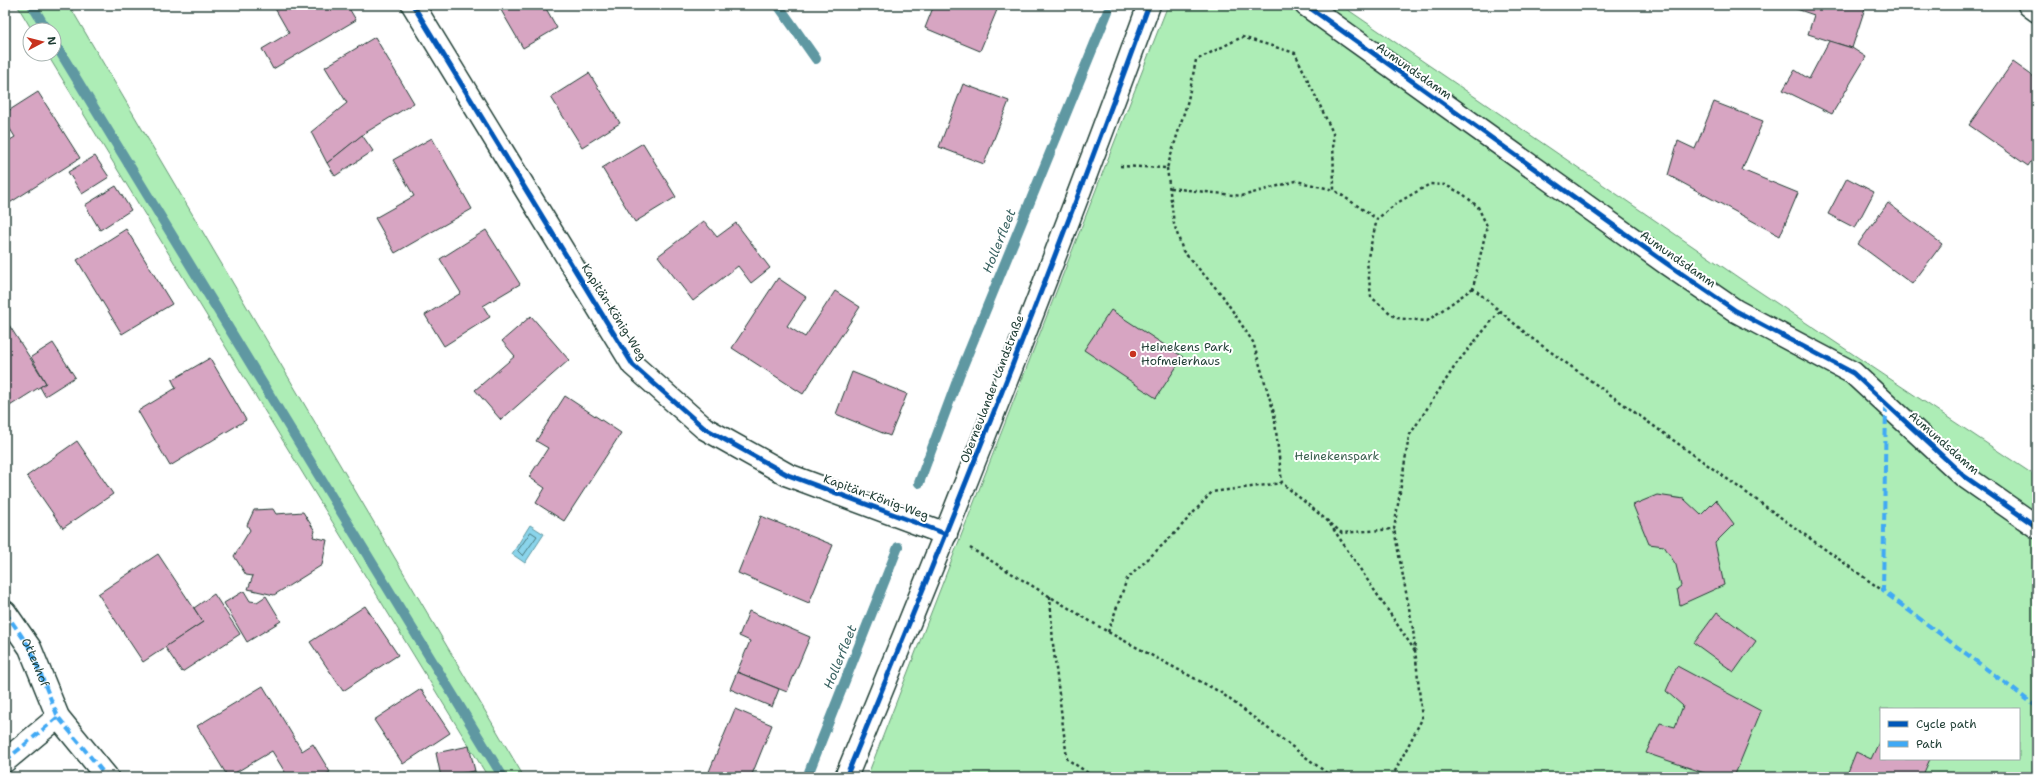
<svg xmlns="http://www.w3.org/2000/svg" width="2042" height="782" font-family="'Shantell Sans',sans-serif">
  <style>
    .green { fill: #adedb6; stroke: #669575; fill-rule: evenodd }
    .water { fill: #8ad4eb; stroke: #5f98a2 }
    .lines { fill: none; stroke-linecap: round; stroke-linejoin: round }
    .shore { stroke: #4a797d; stroke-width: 1 }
    .stream { stroke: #5f98a2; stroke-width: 10 }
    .building { fill: #d7a5c2; stroke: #1f3d34 }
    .minor-casing { stroke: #1f3d34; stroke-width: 25 }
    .path { stroke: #1f3d34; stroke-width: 2.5; stroke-dasharray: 3 3; stroke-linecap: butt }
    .minor { stroke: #fff; stroke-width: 22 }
    .quiet { stroke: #3fa9f5; stroke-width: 4; stroke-dasharray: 8 4; stroke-linecap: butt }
    .cycleway-casing { stroke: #fff; stroke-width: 8 }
    .cycleway { stroke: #0057b8; stroke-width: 5 }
    .poi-dot { fill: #c8321e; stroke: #fff; stroke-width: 1.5 }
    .labels { text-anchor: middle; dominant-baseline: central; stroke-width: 4; stroke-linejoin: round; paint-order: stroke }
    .street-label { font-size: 12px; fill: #1f3d34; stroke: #fff }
    .poi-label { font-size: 12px; fill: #1f3d34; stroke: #fff; text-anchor: start }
    .park-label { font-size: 12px; fill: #3b604e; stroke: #fff }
    .water-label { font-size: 13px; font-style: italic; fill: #3a6362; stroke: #fff }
  </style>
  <rect width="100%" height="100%" fill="#fff"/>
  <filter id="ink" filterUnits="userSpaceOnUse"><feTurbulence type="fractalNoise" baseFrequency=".025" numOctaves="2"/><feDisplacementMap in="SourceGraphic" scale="8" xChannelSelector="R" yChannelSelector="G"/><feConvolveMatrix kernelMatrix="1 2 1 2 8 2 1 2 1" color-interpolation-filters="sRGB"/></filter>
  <g filter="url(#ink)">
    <g class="green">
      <path d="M17 5H69L524 777H488L47 54H54V30H32Z"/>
      <path d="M1168 5H1341L1742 280 2037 477V777H867ZM1881 709H2019V759H1881Z"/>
    </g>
    <path class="water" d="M530 525 544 534 525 563 512 554Z"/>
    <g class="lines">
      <path class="shore" d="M531 532 537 536 523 556 518 551Z"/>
      <g class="stream">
        <path d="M32 5 47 30"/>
        <path d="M778 5 816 59"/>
        <path d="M54 42 503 777"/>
        <path d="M919 483 960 373 1108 11"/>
        <path d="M807 777 898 547"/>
      </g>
    </g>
    <g class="building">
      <path d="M273 5H347L356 20 273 69 262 49 289 33Z"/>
      <path d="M498 5H544L557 28 523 48Z"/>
      <path d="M934 5H985L997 10 980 51 925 28Z"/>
      <path d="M1785 5H1866L1852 48 1808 34 1814 15Z"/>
      <path d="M375 37 414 103 365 133 327 163 311 132 347 103 325 67Z"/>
      <path d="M1829 41 1852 48 1866 57 1832 114 1783 90 1795 70 1809 79Z"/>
      <path d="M2013 62 2037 79V153L2028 166 1969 125Z"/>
      <path d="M589 73 620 123 582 147 551 97Z"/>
      <path d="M963 84 1009 101 984 164 939 147Z"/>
      <path d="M38 92 80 158 8 204 5 200V143L15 137 5 121V113Z"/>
      <path d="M1714 102 1763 121 1742 170 1798 193 1780 236 1668 175 1678 141 1695 149Z"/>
      <path d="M362 135 373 151 335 176 327 163Z"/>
      <path d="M432 138 472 209 395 253 375 218 414 196 393 160Z"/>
      <path d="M643 143 676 197 635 222 602 168Z"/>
      <path d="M95 156 109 177 82 194 68 172Z"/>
      <path d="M1847 178 1874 192 1855 228 1828 214Z"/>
      <path d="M116 186 131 210 100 230 85 205Z"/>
      <path d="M1888 203 1942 244 1912 284 1858 244Z"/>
      <path d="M704 221 717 237 736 223 770 268 751 283 738 266 693 301 658 256Z"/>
      <path d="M126 229 172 304 122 334 77 260Z"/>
      <path d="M486 230 520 284 483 306 490 317 444 346 425 315 461 293 440 259Z"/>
      <path d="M778 278 806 297 787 326 805 337 835 291 860 307 803 394 732 348Z"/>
      <path d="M1111 310 1183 357 1156 398 1084 350Z"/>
      <path d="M531 316 569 360 501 420 475 390 515 356 502 341Z"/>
      <path d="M9 325 46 383 5 409V328Z"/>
      <path d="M53 343 75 377 45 396 40 387 46 383 31 357Z"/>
      <path d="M210 358 246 420 170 466 138 411 176 388 172 380Z"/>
      <path d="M852 372 907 394 890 436 836 414Z"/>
      <path d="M565 396 621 433 564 521 536 503 545 488 529 477 548 448 536 441Z"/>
      <path d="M77 441 113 494 63 528 27 476Z"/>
      <path d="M1657 495 1684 499 1701 515 1716 500 1734 524 1715 543 1724 585 1680 605 1677 589 1681 586 1676 565 1664 546 1649 544 1633 505Z"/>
      <path d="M273 509 276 514 303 512 315 531 313 537 327 540 322 565 274 595 248 589 253 576 246 575 234 556 250 530 247 525 254 510Z"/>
      <path d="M761 516 833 545 809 603 738 573Z"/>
      <path d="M158 554 203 622 143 662 98 594Z"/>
      <path d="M244 591 250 601 257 602 266 596 281 621 247 642 224 603Z"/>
      <path d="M214 594 240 634 182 672 165 647 203 622 194 608Z"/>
      <path d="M365 606 398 655 343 691 310 642Z"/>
      <path d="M749 611 810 637 787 692 737 672 750 641 739 636Z"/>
      <path d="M1717 612 1756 641 1734 672 1694 643Z"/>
      <path d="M1677 666 1761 711 1734 777H1716L1646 753 1660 723 1675 727 1683 706 1666 691Z"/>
      <path d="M737 672 779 689 772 707 730 689Z"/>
      <path d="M263 686 302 751 313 744 330 772 321 777H288L272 751 228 777 197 726Z"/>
      <path d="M421 689 450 733 403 764 374 720Z"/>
      <path d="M735 709 772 725 751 777H715L708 774Z"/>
      <path d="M1881 738V759H1930L1922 777H1846L1856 752 1871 759Z"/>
      <path d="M469 746 475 771 441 777 436 753Z"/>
      <path d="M475 771 477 777H446Z"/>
    </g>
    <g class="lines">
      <defs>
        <g id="minor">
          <path d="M413 5 633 365 704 428 788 475 946 534"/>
          <path d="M1306 5 1666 263 1736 311 1853 373 1964 476 2037 527"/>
          <path d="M2029 5 2037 11"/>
          <path d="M5 612 30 648 58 717 107 777"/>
          <path d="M5 761 58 717"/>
          <path d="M846 777C952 521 1054 265 1149 5"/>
        </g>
      </defs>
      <use href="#minor" class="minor-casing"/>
      <g class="path">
        <path d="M1120 166 1167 168 1188 100 1196 60 1242 37 1295 53 1333 133 1334 190 1377 219"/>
        <path d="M1167 168 1174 224 1183 251 1222 295 1253 342 1274 413 1282 483 1342 533 1394 529 1409 436 1457 363 1500 311"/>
        <path d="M1170 188 1242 196 1296 181 1334 190"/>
        <path d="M1473 288 1427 321 1396 318 1371 297 1367 261 1377 219 1397 203 1430 184 1445 185 1463 194 1478 207 1487 226 1473 288 1530 337 1883 591"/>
        <path d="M1330 524 1415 651"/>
        <path d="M970 548 1108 632 1220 692 1332 777"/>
        <path d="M1050 596 1053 644 1067 759 1094 777"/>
        <path d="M1108 632 1127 579 1175 533 1212 492 1282 483"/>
        <path d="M1392 777 1422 719 1413 629 1394 529"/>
      </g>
      <use href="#minor" class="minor"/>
      <g class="quiet">
        <path d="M1886 405 1883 591 2037 707"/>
        <path id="s1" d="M5 612 30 648 58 717 107 777"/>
        <path d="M5 761 58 717"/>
      </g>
      <defs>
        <g id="cycleway">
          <path d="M413 5 633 365 704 428 788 475 946 534"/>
          <path d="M1306 5 1666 263 1736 311 1853 373 1964 476 2037 527"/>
          <path d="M846 777C952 521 1054 265 1149 5"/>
        </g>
      </defs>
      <use href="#cycleway" class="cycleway-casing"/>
      <use href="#cycleway" class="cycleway"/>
    </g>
  </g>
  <circle class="poi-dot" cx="1133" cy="354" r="4"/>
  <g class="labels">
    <g class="street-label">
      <text transform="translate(1414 71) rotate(35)">Aumundsdamm</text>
      <text transform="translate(1678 259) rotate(35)">Aumundsdamm</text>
      <text transform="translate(614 312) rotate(58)">Kapitän-König-Weg</text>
      <text transform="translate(992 389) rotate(-69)">Oberneulander Landstraße</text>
      <text transform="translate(1944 443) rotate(41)">Aumundsdamm</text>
      <text transform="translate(876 497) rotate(20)">Kapitän-König-Weg</text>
      <text stroke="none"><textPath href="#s1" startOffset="59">Ottenhof</textPath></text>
    </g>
    <g class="poi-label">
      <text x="1141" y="347">Heinekens Park,<tspan x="1141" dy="14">Hofmeierhaus</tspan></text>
    </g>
    <g class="park-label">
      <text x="1337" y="456">Heinekenspark</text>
    </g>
    <g class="water-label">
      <text transform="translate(999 241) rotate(-68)">Hollerfleet</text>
      <text transform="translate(840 657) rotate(-68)">Hollerfleet</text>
    </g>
  </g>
  <rect width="2042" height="782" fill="none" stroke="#fff" stroke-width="20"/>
  <rect x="10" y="10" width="2022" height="762" fill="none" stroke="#1f3d34" stroke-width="1.5" filter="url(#ink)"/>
  <rect x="1880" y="708" width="140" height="52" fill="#ffffff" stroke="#a5b1ae"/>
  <rect x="1888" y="721" width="20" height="6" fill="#0057b8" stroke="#a5b1ae"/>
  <text x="1916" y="728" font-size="12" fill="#1f3d34">Cycle path</text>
  <rect x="1888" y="741" width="20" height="6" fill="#3fa9f5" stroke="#a5b1ae"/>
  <text x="1916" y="748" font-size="12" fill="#1f3d34">Path</text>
  <g transform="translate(42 42) rotate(83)"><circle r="19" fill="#ffffff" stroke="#a5b1ae"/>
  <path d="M0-3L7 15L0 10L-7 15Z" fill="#c8321e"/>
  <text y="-6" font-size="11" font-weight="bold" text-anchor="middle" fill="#1f3d34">N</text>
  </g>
</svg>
